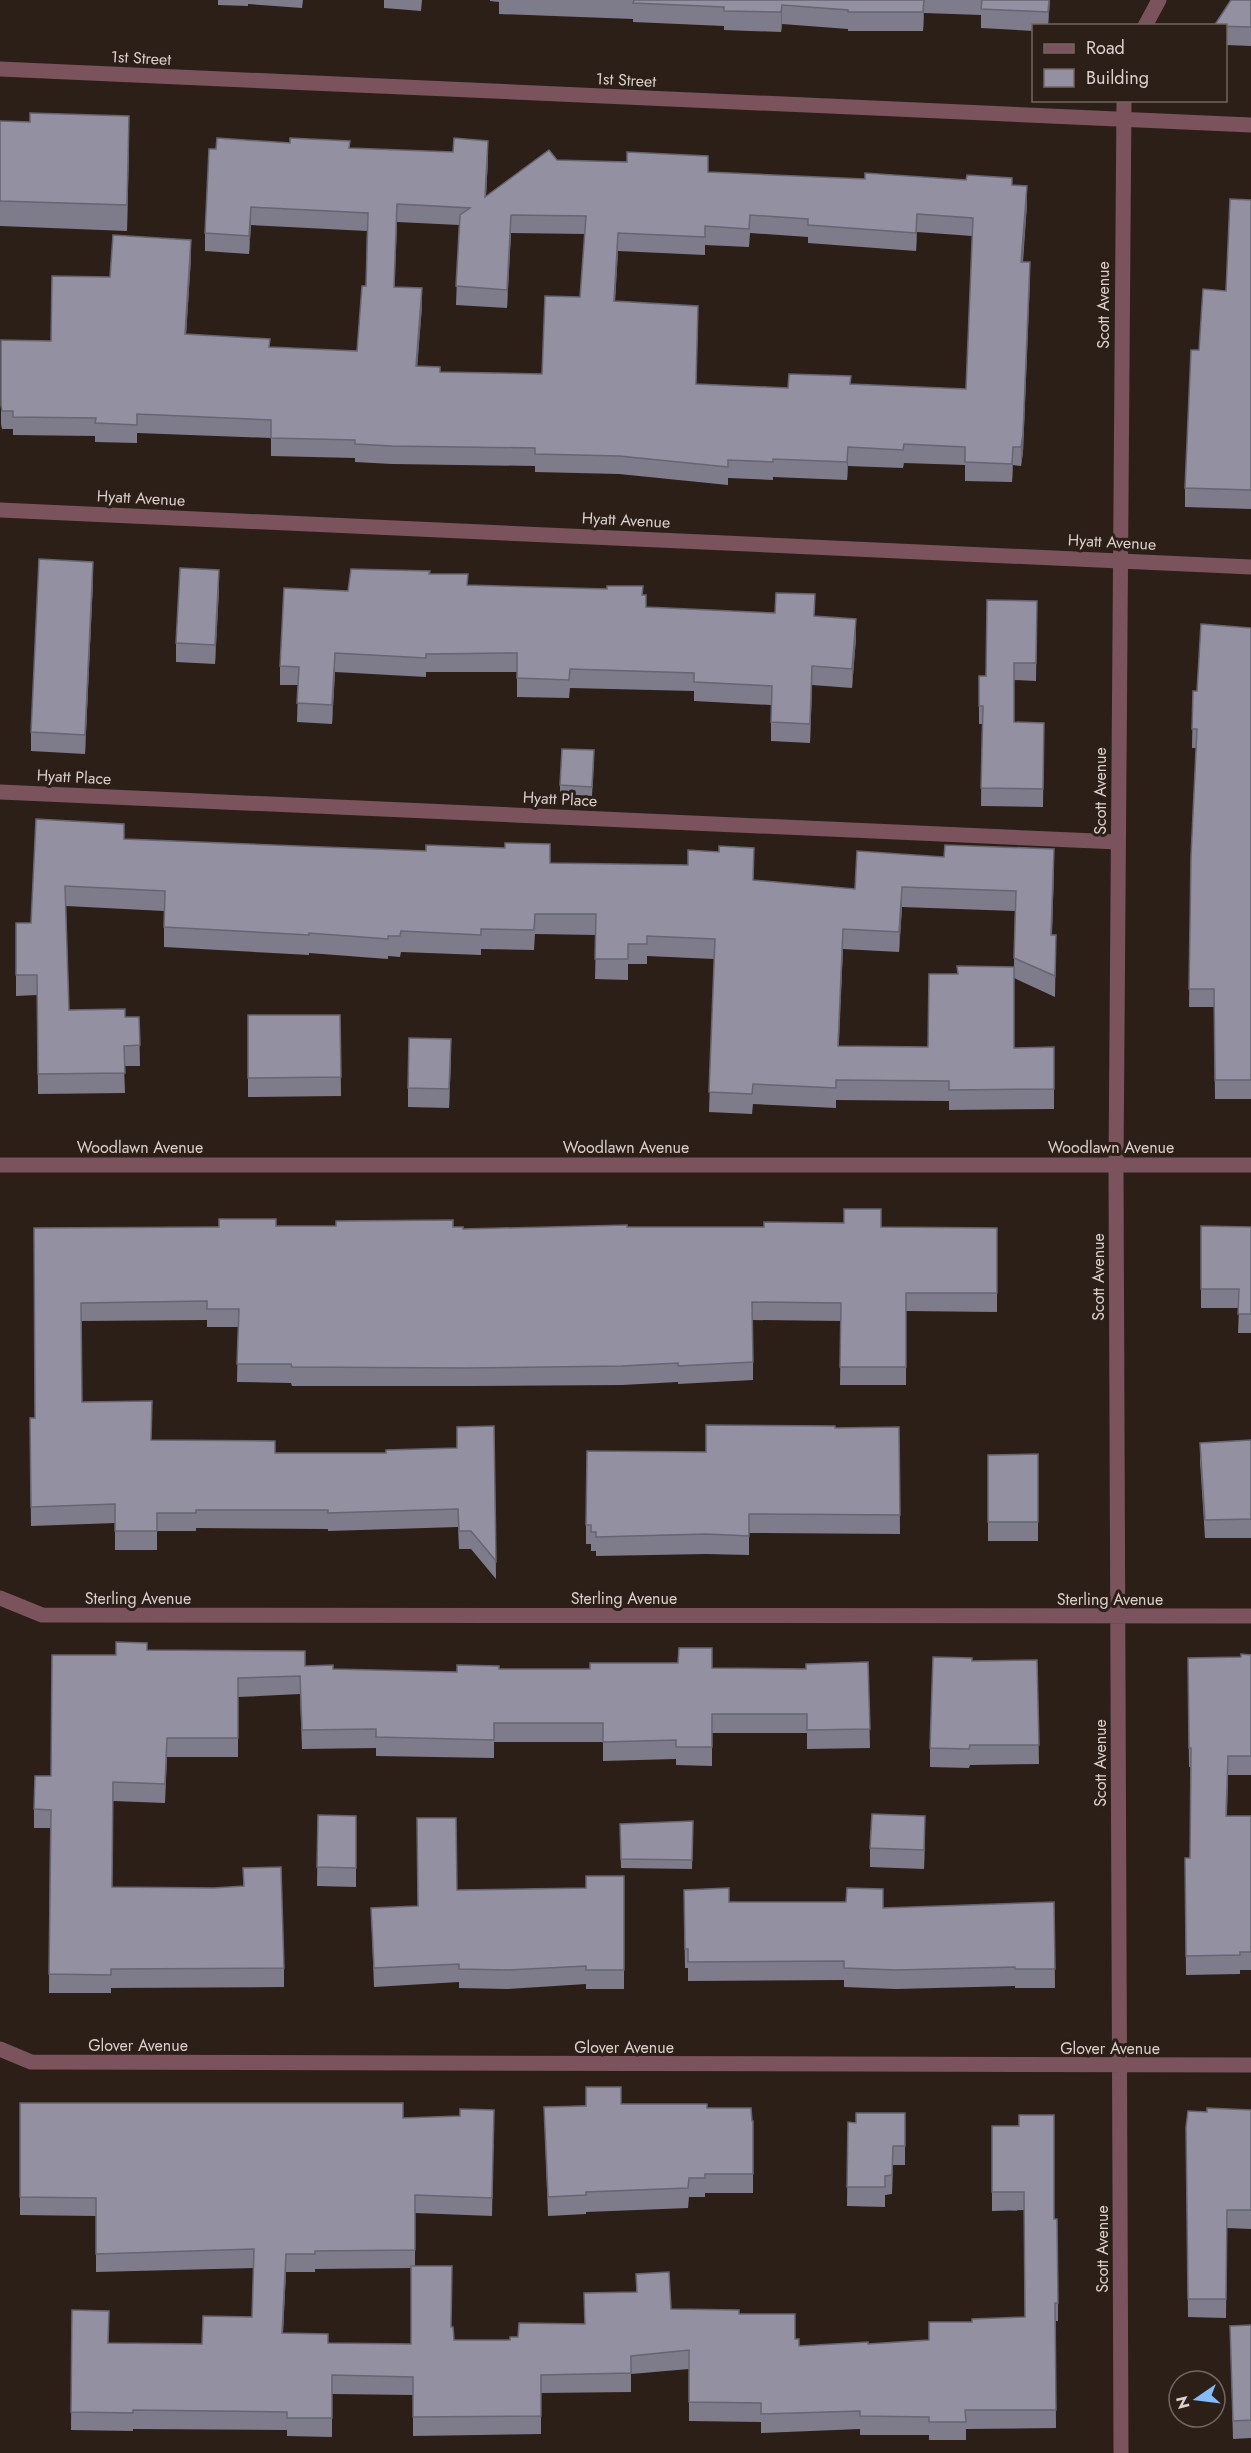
<svg xmlns="http://www.w3.org/2000/svg" width="1251" height="2453" font-family="Jost,sans-serif">
<rect width="100%" height="100%" fill="#2c1f17"/>
<g fill="none" stroke-linecap="round" stroke-linejoin="round">
<!-- minor -->
<path stroke="#7a535c" stroke-width="15" d="M1145,26l14,-26
M0,69l1251,56
M0,510l1251,57
M0,792l1118,50
M0,1165h1251
M0,1598l42,17 1209,1
M0,2049l31,13 1220,3
M1121,2453l-5,-1288 8,-1065"/>
</g>
<!-- wall -->
<path fill="#7e7c8a" fill-rule="evenodd" d="M218,0h85l-1,8 -54,-4v2l-30,-1z
M384,0h38l-1,11 -37,-3z
M490,0h560l-2,26h-14v5l-53,-3v-13l-57,-2 -1,18h-75v-2l-66,-5 -1,8 -57,-2v-4l-91,-4v-3l-134,-5v-12l-9,-1z
M1251,0v46l-25,-1v-19z
M0,121l129,20 -2,90 -127,-5z
M350,148l138,11 -2,37 71,-36 151,12 157,7 147,6 15,19 -4,58 7,19 -7,171 -2,14 -8,-1 -1,17 -47,-1v-16l-61,-2 -1,5 -55,-2 -1,14 -74,-3v3l-45,-2v7l-109,-11 -84,-2v-6l-143,-2 -37,-2v-4l-84,-2v-18l-134,-5v10l-42,-1v-6l-82,-1v-6h-11l-1,-5v-84l50,1 59,-64 81,-19 -5,76 84,13 87,4 9,-65 1,-55 -116,-6 -2,29 -44,-3v-18zM397,222l62,3 -3,80 51,3 4,-75 74,1 -5,63 -38,77 -102,-2 -23,-6 5,-60 -28,-19zM917,232l55,4 -6,153 -115,-5 -63,4 -92,-4 2,-60 -83,-23 3,-50 87,4v-10l44,2 1,-14 58,4v6l108,8z
M1251,200v309l-66,-2v-19l14,-138 27,-59z
M429,574l38,11 176,10 3,12 169,9 41,22 -4,50 -40,-3 -2,58 -39,-2v-36l-77,-4v-10l-124,-3 -1,10 -52,-1v-25h-91v5l-91,-5 -3,52 -35,-2 1,-37h-18v-19l68,-75z
M93,581l-8,173 -54,-3v-19z
M219,589l-4,75 -39,-2v-19z
M1037,601l-1,80 -22,-1v42l30,1 -1,84 -62,-1 1,-82h-3v-48h7z
M1251,628v471h-36l-1,-92h-25l2,-151 5,-108h-4l1,-57h4z
M594,760l-2,36 -32,-2v-9z
M36,819l88,20 426,24 204,5 -1,12 102,9 199,-20 -2,66h4l-1,62 -41,-19v70l40,-1v62l-105,1v-9l-113,-1v8l-83,-4 -1,10 -43,-2 5,-153 -67,-3v8h-19v16l-33,-1 1,-44 -61,-1 -1,16 -53,-1v6l-80,-3 -1,5 -12,-1v3l-79,-6v2l-145,-8v-36l-98,-5 3,104 56,7h14l1,49h-16l1,27 -87,1 -1,-99 -21,1v-73h15zM902,907l113,4 -1,56 -57,7 -29,73 -90,-1 5,-97 56,3z
M248,1015h92l1,81 -93,1z
M451,1058l-2,50 -41,-1v-19z
M276,1226l177,1 10,2 164,-2 370,1v84l-91,-1v74h-66l1,-64 -88,-1v60l-75,4v-2l-56,3 -156,1h-174l-1,-3 -54,-1 1,-55h-31v-7l-126,1 1,81 69,38 124,13h111l71,-5 37,-22 2,153 -25,-30h-12l-1,-22 -130,4v-2l-132,-1v3h-39v19h-42v-27l-84,3 -1,-108h5l-1,-190z
M1201,1226l50,1v106h-13l1,-25h-38z
M899,1427l1,107 -151,-1v22l-43,-1 -110,2v-5h-5v-7h-5v-19l120,-73 129,-24z
M1251,1440v98h-46l-5,-77v-18z
M1038,1454v87h-50v-86z
M147,1650l186,19 124,3 42,-3h307l62,-7 2,86 -63,1v-16h-95v33l-36,-1v-6l-73,2v-19h-109v16l-118,-2v-8l-74,1 -2,-55 -62,3v60h-71l-2,46 -52,-2 -1,86 102,1 29,-2v-18l41,100v19l-173,1v5h-62l1,-165h-16v-19l82,-154z
M1251,1655v120h-23l-1,41h24v154h-11v4l-54,1 -1,-117h5l1,-91h-2l-1,-109 53,-1z
M1037,1660l2,104 -69,1 -1,3 -39,-1v-19l42,-87z
M318,1815l38,1v71l-39,-1z
M693,1821l-1,48 -71,-1 -1,-44z
M925,1835l-1,34 -54,-2v-19z
M624,1876v113h-38v-5l-78,5 -49,-1v-6l-85,5 -3,-79 47,-2 39,-16 129,-2z
M729,1902l154,6 171,-6 1,86h-40v-2l-119,3 -52,-2v-7l-156,1v-13h-3l-1,-59z
M20,2103l383,15 57,-2 34,-6 -2,106 -77,-3v53l36,61 3,13h56l8,-3 66,-13 52,-32v-18l35,35 68,5 56,25 4,7 69,-2 61,-4 43,-18 53,-5 -1,-107 -32,1v-85l62,93 4,84v18h-3l1,107 -90,1v11h-37v-5h-69v-6l-99,4v-11l-72,-1v-52l-58,5v18l-90,1v41l-128,2v-41l-81,-1v43l-45,-1v-6l-154,-1v2l-62,-1 1,-120 37,33 93,1 50,-27 2,-49 -158,4v-56l-76,-1zM411,2268v76l-83,-1 -45,-10 3,-61h29v-3z
M621,2104l86,4 46,13v72h-48v4h-16l-1,11 -102,4v2l-38,2 -4,-109z
M1251,2110v119l-24,-1 -1,90 -38,-1 -2,-190 21,-15z
M856,2113h49v52h-12l-1,29 -7,1v12l-38,-1 1,-84 8,1z
M1251,2325v113l-18,1 -3,-113z"/>
<!-- shaded-wall -->
<path fill="#666571" d="M924,0v13l-1,18v-19z
M1049,0h1l-2,26v-14z
M782,5v19l-1,8v-20z
M129,116v25l-2,90v-26z
M488,141v18l-3,56v-18z
M1027,186v18l-6,76v-18z
M397,204v18l-3,83v-18z
M251,207v18l-2,29v-18z
M917,214v18l-1,19v-18z
M511,215v18l-4,75v-18z
M618,233v18l-4,68v-18z
M191,240v18l-6,94v-18z
M1030,262l-7,190 -2,14v-19z
M422,288v18l-6,78v-18z
M848,447v19l-1,14v-18z
M1013,447v18l-1,17v-18z
M93,562v19l-8,173v-19z
M219,570v19l-4,75v-19z
M856,619v19l-4,50v-19z
M335,653v19l-3,52v-19z
M812,666v19l-2,58v-19z
M1054,849v20l-3,86v-20z
M902,887v20l-3,45v-20z
M843,929v20l-5,118v-21z
M451,1039v19l-2,50v-19z
M925,1816v19l-1,34v-19z
M286,2254v18l-4,80v-19z"/>
<!-- building -->
<path fill="#9290a1" stroke="#666571" stroke-width="1.5" fill-rule="evenodd" d="M634,0h290l-1,12h-75v-2l-66,-5 -1,7 -57,-1v-4l-91,-4z
M982,0h67l-1,12 -67,-3z
M1231,0h20v27l-37,-1z
M30,113l99,3 -2,89 -127,-4v-80l30,1z
M217,138l73,5v-5l60,3 -1,7 104,4 1,-14 34,3 -3,56 64,-47 8,10 70,2v-10l81,4v16l157,7v-6l101,7 1,-5 45,3v7l15,1 -6,76h9l-7,172 -2,13h-8l-1,17 -47,-2v-15l-61,-3 -1,6 -55,-3 -1,15 -74,-3v3l-45,-2v7l-109,-11 -84,-2v-6l-143,-2 -37,-2v-4l-84,-2v-18l-134,-6v11l-42,-2 1,-5 -83,-1v-6h-11l-1,-6v-65l50,1 1,-65 58,1 3,-42 78,5 -6,94 85,5 -1,8 88,4 5,-65h4l2,-73 -117,-6 -2,29 -44,-3 4,-84h7zM397,204l73,4 -10,7 -4,71 51,4 4,-75 75,1 -6,81 -35,-1 -3,78 -102,-2v-5l-24,-1 6,-78 -28,-1zM917,214l56,4 -7,171 -116,-5 1,-8 -62,-2 -1,14 -92,-4 2,-78 -84,-5 4,-68 87,4v-11l44,3 1,-14 58,4v6l108,8z
M1230,199l21,1v290l-66,-2 6,-138h8l4,-61 23,2z
M39,559l54,3 -8,173 -54,-3z
M180,568l39,2 -4,75 -39,-2z
M351,569l79,2 -1,3h39l-1,11 140,4v-3h36l-1,9h4v12l129,6 1,-20 39,1 -1,22 42,3 -4,50 -40,-3 -2,58 -39,-2 1,-36 -78,-4v-9l-124,-4 -1,11 -52,-2v-25l-91,1v4l-91,-5 -3,52 -35,-2 2,-36 -19,-1 4,-78 64,3z
M987,600l50,1 -1,62h-22v59l30,1 -1,66 -62,-1 2,-82h-4v-30h7z
M1201,624l50,4v452h-36l-1,-91h-25l2,-133 6,-127h-5l1,-38h4z
M562,749l32,1 -2,37 -32,-2z
M36,819l88,5v15l302,12v-6l79,3v-5l45,1v19l138,2v-15l31,2v-6l35,2 -1,32 102,9 2,-38 87,6 1,-12 109,4 -3,86h5l-1,41 -41,-18 2,-67 -114,-4 -3,45 -56,-3 -5,117 90,1 1,-73h29l-1,-8 57,1v81l40,-1v42l-105,1v-9l-113,-1v8l-83,-4 -1,10 -43,-2 6,-153 -68,-3v8h-19v15h-33l1,-45h-61l-1,16 -53,-1v6l-80,-4 -1,5h-12v3l-79,-6v2l-145,-8 1,-36 -100,-5 4,124 56,-1v8h14l1,28 -16,1 1,27 -87,1 -1,-99h-21v-52h15z
M248,1015h92l1,62 -93,1z
M409,1038l42,1 -2,50 -41,-1z
M844,1209h37v18l116,1v65h-91v74h-66l1,-64 -89,-1 1,60 -75,4v-3l-56,3 -156,2 -174,-1 -1,-3h-54l2,-55h-32v-8l-126,2 1,99 70,-1 -1,39 124,1v12h111v-3l71,-2v-21l37,-1 2,135 -25,-30h-12l-1,-22 -130,4v-3h-132v3h-39v18h-42v-27l-84,3 -1,-89h5l-1,-190 185,-1v-8h57v7h60v-5l117,-1v7h10v2l164,-4v2h137v-5l80,1z
M1201,1226l50,1v87h-13l1,-25h-38z
M706,1425l129,1v2l64,-1 1,88 -151,-1v22l-43,-2 -110,3v-5h-5v-7h-5l1,-74 119,1z
M1251,1440v79l-46,1 -5,-77z
M1038,1454v68h-50v-67z
M116,1642l31,1v7l158,1v15l28,-1v4l124,3v-7l42,1v3h91v-6h88l1,-15h33v20l94,1v-5l62,-2 2,67 -63,1v-16h-95v33h-36v-7l-73,2v-19h-109v17l-118,-3v-8l-74,1 -2,-54 -62,2v60h-71l-2,46 -52,-2 -1,105 102,1 30,-2 -1,-18 38,-1 3,101 -173,1v6l-62,-1 2,-164 -17,-1 1,-33h16l1,-121h64z
M1241,1654l10,1v101h-23l-2,60h25v136h-11v3l-54,1 -1,-98h5l1,-110h-2l-1,-90 53,-1z
M933,1657l39,1v3l65,-1 2,85h-69l-1,4 -39,-1z
M872,1814l53,2 -1,34 -54,-2z
M318,1815l38,1v52l-39,-1z
M417,1818h39l1,72 129,-2v-12h38v94h-38v-4l-78,4 -49,-1v-5l-85,4 -3,-60 47,-2z
M693,1821l-1,39 -71,-1 -1,-35z
M729,1888v14h117l1,-14 36,1v19l171,-6 1,67h-40v-2l-119,3 -52,-2v-7l-156,1v-13h-3l-1,-59z
M586,2087h35v17h86v4h44l1,13h1v53h-48v4h-16l-1,10 -102,4v3l-38,2 -4,-90 42,-1z
M20,2103h383v15l57,-2v-7l34,1 -2,88 -77,-3v55l-100,1v3h-29l-4,79 46,1v9l83,1v-78h41l-1,61h2l1,13h56v-3h8l1,-14 66,1 -1,-31 53,-1 -1,-18 33,-2 2,37 68,1v4h56v25h4v7l69,-4v2l61,-4v-18h43v-3l53,-2 -1,-125h-32v-66h27v-11h35v104h3l1,84h-3l1,107h-91l1,12h-37v-5l-69,-1v-5l-99,3v-11l-72,-1v-52l-58,6v17l-90,2v41l-128,1v-40l-81,-2v43h-45v-6l-154,-2v3l-62,-1 1,-102 37,1 -1,32 94,1 1,-28 49,1 2,-68 -158,5v-56l-76,-1z
M1207,2108l44,2v100h-24l-1,89h-38l-2,-172 2,-16 19,1z
M856,2113h49v33h-12l-1,29 -7,1v11h-38l1,-65 8,1z
M1251,2325v95l-18,1 -3,-95z"/>
<g text-anchor="middle" dominant-baseline="central" stroke-width="6" stroke-linejoin="round" paint-order="stroke">
<!-- street labels -->
<g font-size="16" fill="#dad1cc" stroke="#2c1f17">
<text transform="translate(141 58) rotate(3)">1st Street</text>
<text transform="translate(626 80) rotate(3)">1st Street</text>
<text transform="translate(1103 305) rotate(-90)">Scott Avenue</text>
<text transform="translate(141 498) rotate(3)">Hyatt Avenue</text>
<text transform="translate(626 520) rotate(3)">Hyatt Avenue</text>
<text transform="translate(1112 542) rotate(3)">Hyatt Avenue</text>
<text transform="translate(74 777) rotate(3)">Hyatt Place</text>
<text transform="translate(1100 791) rotate(-90)">Scott Avenue</text>
<text transform="translate(560 799) rotate(3)">Hyatt Place</text>
<text x="140" y="1147">Woodlawn Avenue</text>
<text x="626" y="1147">Woodlawn Avenue</text>
<text x="1111" y="1147">Woodlawn Avenue</text>
<text transform="translate(1098 1277) rotate(-90)">Scott Avenue</text>
<text x="138" y="1598">Sterling Avenue</text>
<text x="624" y="1598">Sterling Avenue</text>
<text x="1110" y="1599">Sterling Avenue</text>
<text transform="translate(1100 1763) rotate(-90)">Scott Avenue</text>
<text x="138" y="2045">Glover Avenue</text>
<text x="624" y="2047">Glover Avenue</text>
<text x="1110" y="2048">Glover Avenue</text>
<text transform="translate(1102 2249) rotate(-90)">Scott Avenue</text>
</g>
</g>
<!-- legend -->
<rect x="1032" y="24" width="195" height="78" fill="#2c1f17" stroke="#72665f" stroke-width="1.5"/>
<rect x="1044" y="44" width="30" height="9" fill="#7a535c" stroke="#72665f" stroke-width="1.5"/>
<text x="1086" y="54" font-size="18" fill="#dad1cc">Road</text>
<rect x="1044" y="69" width="30" height="18" fill="#9290a1" stroke="#72665f" stroke-width="1.5"/>
<text x="1086" y="84" font-size="18" fill="#dad1cc">Building</text>
<!-- north arrow -->
<g transform="translate(1197 2399) rotate(256)"><circle r="28" fill="#2c1f17" stroke="#72665f" stroke-width="1.5"/>
<path d="M0-4.5L10 22L0 15L-10 22Z" fill="#84bcfb"/>
<text y="-9" font-size="16" font-weight="bold" text-anchor="middle" fill="#dad1cc">N</text>
</g>
</svg>
